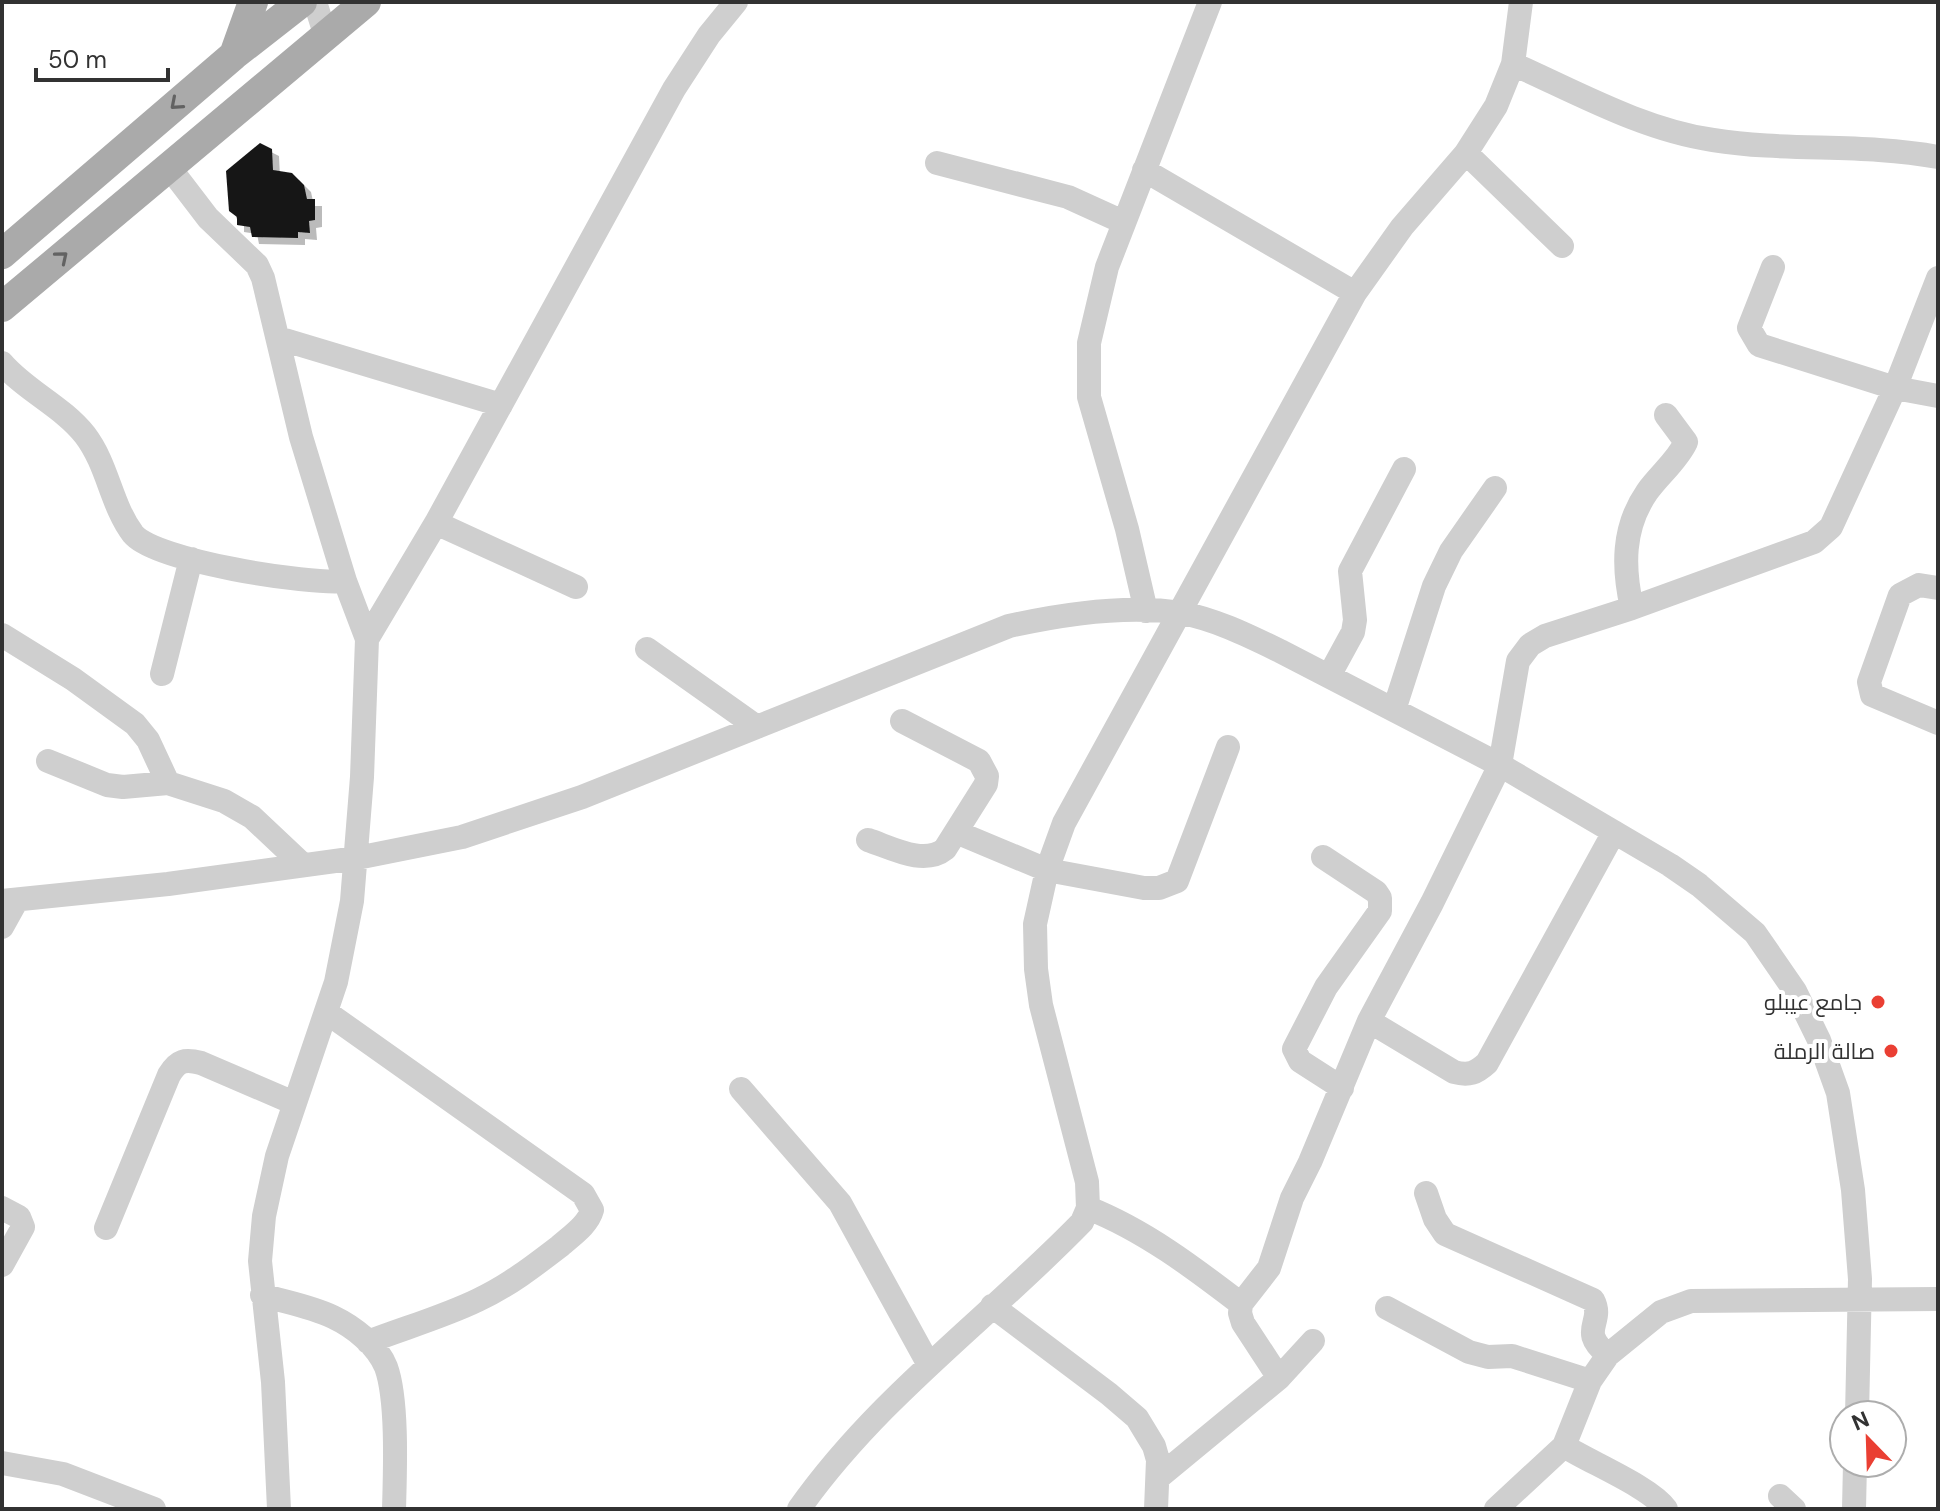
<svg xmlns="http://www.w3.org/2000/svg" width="1940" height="1511" font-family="'DM Sans',Cairo,sans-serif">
<defs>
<filter id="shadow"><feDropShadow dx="7" dy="7" stdDeviation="0" flood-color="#0004"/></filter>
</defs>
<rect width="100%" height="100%" fill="#fff"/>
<!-- building -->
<path fill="#191919" filter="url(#shadow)" d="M260,143l12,6 1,21 19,3 12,12 3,14h8v21l-6,1 1,12 -12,-1v6l-46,-1 -2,-10 -13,-2v-8l-8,-6 -3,-40z"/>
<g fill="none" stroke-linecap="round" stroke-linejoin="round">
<!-- minor -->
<path stroke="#cfcfcf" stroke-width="24" d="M315,2l11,35
M1513,64c63,28 130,66 200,76 74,12 150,3 225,17
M1466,153l96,93
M937,163l131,34 55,25
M169,167l39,51 49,47 6,13 38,159 44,144 22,58 -5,138 -10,124 -16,81 -59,174 -13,60 -4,45 13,121 6,127
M1144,170l211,123
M1773,267l-24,61 10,17 136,43 43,8
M278,338l223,67
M2,363c24,28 60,43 83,72 23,30 26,70 48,99 22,27 176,51 212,47
M436,523l140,64
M1938,588l-19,-3 -19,10 -31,87 3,13 66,28
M1632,608c-9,-40 -10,-80 15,-116 12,-17 30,-31 39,-50l-20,-27
M1146,611l-19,-82 -38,-132v-54l18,-76 103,-265
M2,635l71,44 62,45 13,16 20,43
M367,639l69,-116 238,-434 35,-54 27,-33
M647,649l110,78
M162,674l29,-115
M1329,676l24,-44 2,-12 -5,-49 54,-102
M1394,710l40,-124 17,-35 44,-63
M48,761l59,24 16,2 45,-4 56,18 28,16 51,48
M956,832l91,38 97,18h15l18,-7 51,-134
M868,840c24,8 56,26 77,9l41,-65 1,-8 -8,-15 -77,-40
M1323,857l53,35 4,6v13l-54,76 -32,62 6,12 42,27
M2,901l166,-17 189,-26 105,-21 120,-40 427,-171c54,-12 117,-22 172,-13 34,6 68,23 99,38l220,114 170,100 29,20 56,48 40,58 24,49 19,53 15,97 7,89 -3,136
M2,927l15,-27
M326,1012l257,182 9,16c-4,15 -21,26 -32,36 -26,20 -52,40 -82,54 -35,17 -74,28 -110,42
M1369,1021l85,51c15,4 22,1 33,-9l127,-231
M741,1089l99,114 89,162
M1426,1193l9,26 10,15 148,66c12,23 -16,30 15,55
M2,1208l17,9 4,10 -21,38
M1088,1208c56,22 106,60 153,96
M106,1228l63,-153c9,-15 16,-16 32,-12l93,40
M262,1295c23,7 48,11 71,22 21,10 44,28 53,50 12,33 9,106 8,142
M992,1306l117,88 28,24 17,28 4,14 -2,49
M1387,1308l82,44 19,5 24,-1 78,25
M1279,1378l-36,-55 -3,-10 1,-9 28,-36 23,-70 18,-36 59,-141 63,-118 68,-138 18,-104 12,-16 15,-9 87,-28 182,-66 17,-15 64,-139 43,-110
M1564,1446c27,17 86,41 102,63
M2,1463l61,11 91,35
M1159,1477l120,-99 34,-37
M1780,1496l14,13
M799,1509c78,-111 190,-191 283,-287l6,-14 -1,-26 -46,-177 -5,-36 -1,-45 12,-54 17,-47 291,-530 47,-66 64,-74 30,-47 17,-42 8,-62
M1496,1509l68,-63 26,-65 18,-26 53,-43 30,-11 247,-2
M1854,1509l1,-46"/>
<!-- major -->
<path stroke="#aaa" stroke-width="30" d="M234,55l19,-53
M2,254l232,-199 68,-53
M2,307l364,-305"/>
</g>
<!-- one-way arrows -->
<defs><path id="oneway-chevron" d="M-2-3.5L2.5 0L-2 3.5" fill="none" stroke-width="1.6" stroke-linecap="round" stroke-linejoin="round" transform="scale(2)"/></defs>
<g stroke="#626262">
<use href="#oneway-chevron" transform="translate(176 104) rotate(139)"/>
<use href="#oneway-chevron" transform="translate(62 257) rotate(-40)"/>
</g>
<!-- markers -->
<g fill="#ea3f33" stroke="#fff" stroke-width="3">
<circle cx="1878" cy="1002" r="8"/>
<circle cx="1891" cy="1051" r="8"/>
</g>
<g text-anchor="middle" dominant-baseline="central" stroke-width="8" stroke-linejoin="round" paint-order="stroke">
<!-- poi labels -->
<g font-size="22" fill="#323232" stroke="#fff" text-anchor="end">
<text x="1862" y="1002">جامع عيبلو</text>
<text x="1875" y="1051">صالة الرملة</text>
</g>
</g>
<!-- border -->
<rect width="1940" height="1511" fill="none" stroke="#323232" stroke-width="8"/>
<!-- north arrow -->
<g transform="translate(1868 1439) rotate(337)"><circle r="38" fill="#ffffff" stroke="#adadad" stroke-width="2"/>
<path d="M0-6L14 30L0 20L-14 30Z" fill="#ea3f33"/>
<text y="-12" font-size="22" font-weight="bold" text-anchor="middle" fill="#323232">N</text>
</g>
<!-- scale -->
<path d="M36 68v12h132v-12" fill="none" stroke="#323232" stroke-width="4"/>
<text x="48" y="68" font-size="24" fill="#323232" stroke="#ffffff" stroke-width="6" paint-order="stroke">50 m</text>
</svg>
